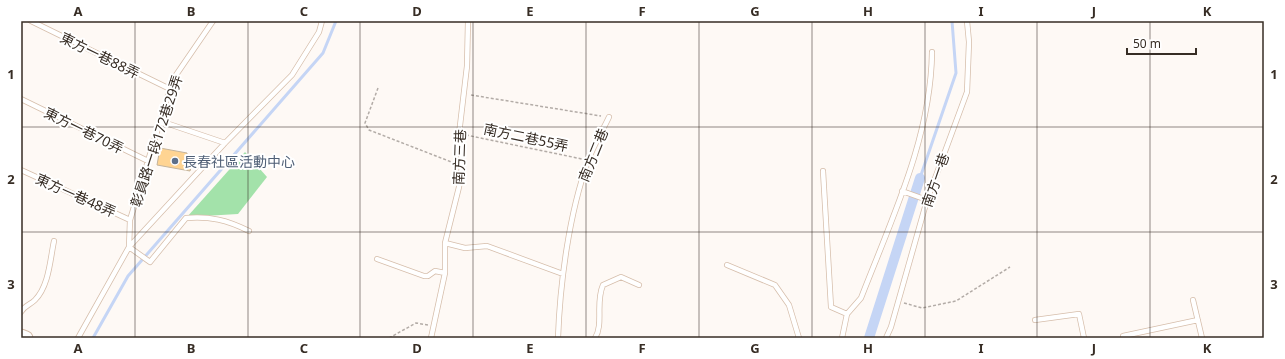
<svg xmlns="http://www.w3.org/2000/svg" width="1285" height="359" font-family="'Noto Sans','Noto Sans TC',sans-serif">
<rect width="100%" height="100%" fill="#fef9f5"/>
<!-- green -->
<path fill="#a3e2aa" d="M245,152l22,25 -29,37 -51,3z"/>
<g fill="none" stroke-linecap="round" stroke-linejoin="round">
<!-- stream -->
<path stroke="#c5d5f5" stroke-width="3" d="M920,178l36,-105 -4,-52
M93,338l35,-62 195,-223 13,-32"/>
<!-- canal -->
<path stroke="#c5d5f5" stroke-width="10" d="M869,338l51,-160"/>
</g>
<!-- building -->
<path fill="#ffd492" stroke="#c4b49c" d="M160,148l27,5v3l7,2 -4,13 -33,-6z"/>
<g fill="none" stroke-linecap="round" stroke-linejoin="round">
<!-- lane casing -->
<g stroke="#d6beab" stroke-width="6">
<path id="lane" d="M31,21l139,68
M213,21l-37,54 -6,14 -40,131 -1,27 21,15 36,-44c24,-2 41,2 63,13
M21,99l127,62
M160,121l65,22
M21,170l109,50
M823,171l8,136 16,7
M902,191l25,9
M445,243l20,5 22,-2 76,28
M377,259l47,17h4l7,-5 10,2
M727,265l48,20 14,20 10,33
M1193,300l9,38
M21,312c4,-7 9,-7 14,-12 14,-14 15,-40 19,-59
M1035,320l44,-6 5,24
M1123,336l75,-16
M78,338l51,-91 96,-104 67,-68 27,-43 3,-11
M431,338l14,-65v-30l14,-56 3,-21 -3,-32 8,-68 1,-45
M558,338c2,-55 11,-124 30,-177 5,-15 14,-29 21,-44
M595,338c9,-14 0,-35 8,-53l18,-8 18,8
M842,338l5,-24 14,-16c31,-80 70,-160 71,-246
M886,338l5,-11 36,-127 40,-108 2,-50 -2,-21"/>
</g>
<!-- secondary casing -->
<g stroke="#d6beab" stroke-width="15">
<path id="secondary" d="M21,336l5,2"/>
</g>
<!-- path -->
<path stroke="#b3aca7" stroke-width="1.5" stroke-dasharray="3 2" stroke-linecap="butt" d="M378,88l-13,35 4,7 85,33
M471,95l130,21
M466,135l116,24
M904,303l18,5 34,-7 54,-34
M389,338l27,-15 12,2"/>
<!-- lane -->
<use href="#lane" stroke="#fff" stroke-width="4.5"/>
<!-- secondary -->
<use href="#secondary" stroke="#fff" stroke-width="13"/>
</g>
<!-- grid -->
<path fill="none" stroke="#372d25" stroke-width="1" stroke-opacity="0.55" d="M135,21v317M248,21v317M360,21v317M473,21v317M586,21v317M699,21v317M812,21v317M925,21v317M1037,21v317M1150,21v317M21,127h1243M21,232h1243"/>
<!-- markers -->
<circle fill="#5c6f8a" stroke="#fff" stroke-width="1.5" cx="175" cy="161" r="4"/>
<g text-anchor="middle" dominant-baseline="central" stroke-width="4" stroke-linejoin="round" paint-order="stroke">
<!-- street labels -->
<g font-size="14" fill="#372d25" stroke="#fff">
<text transform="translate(100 55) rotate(26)">東方一巷88弄</text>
<text transform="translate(84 130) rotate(26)">東方一巷70弄</text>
<text transform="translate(526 137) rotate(12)">南方二巷55弄</text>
<text transform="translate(156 141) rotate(-72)">彰員路一段172巷29弄</text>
<text transform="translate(593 155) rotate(-68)">南方二巷</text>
<text transform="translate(459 157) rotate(-88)">南方三巷</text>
<text transform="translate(935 180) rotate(-71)">南方一巷</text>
<text transform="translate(76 195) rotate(24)">東方一巷48弄</text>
</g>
<!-- service labels -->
<g font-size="14" fill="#4e5e75" stroke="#fff" text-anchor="start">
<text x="183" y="161">長春社區活動中心</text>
</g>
</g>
<!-- border -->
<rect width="1285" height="359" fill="none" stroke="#ffffff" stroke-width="44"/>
<!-- scale -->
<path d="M1127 48v6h69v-6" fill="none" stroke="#372d25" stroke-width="2"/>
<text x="1133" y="48" font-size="12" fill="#372d25" stroke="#ffffff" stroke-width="3" paint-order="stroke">50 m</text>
<rect x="22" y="22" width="1241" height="315" fill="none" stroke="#372d25" stroke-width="1.5"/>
<g font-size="13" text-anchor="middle" font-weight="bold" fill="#372d25">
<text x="78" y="16">A</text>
<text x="191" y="16">B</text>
<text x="304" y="16">C</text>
<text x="417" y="16">D</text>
<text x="530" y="16">E</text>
<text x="642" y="16">F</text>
<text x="755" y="16">G</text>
<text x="868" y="16">H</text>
<text x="981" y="16">I</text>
<text x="1094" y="16">J</text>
<text x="1207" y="16">K</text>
<text x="11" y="79">1</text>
<text x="1274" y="79">1</text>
<text x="11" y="184">2</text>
<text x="1274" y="184">2</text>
<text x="11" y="289">3</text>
<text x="1274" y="289">3</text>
<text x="78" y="353">A</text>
<text x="191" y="353">B</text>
<text x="304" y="353">C</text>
<text x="417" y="353">D</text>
<text x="530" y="353">E</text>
<text x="642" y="353">F</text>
<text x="755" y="353">G</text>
<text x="868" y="353">H</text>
<text x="981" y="353">I</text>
<text x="1094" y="353">J</text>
<text x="1207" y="353">K</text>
</g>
</svg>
